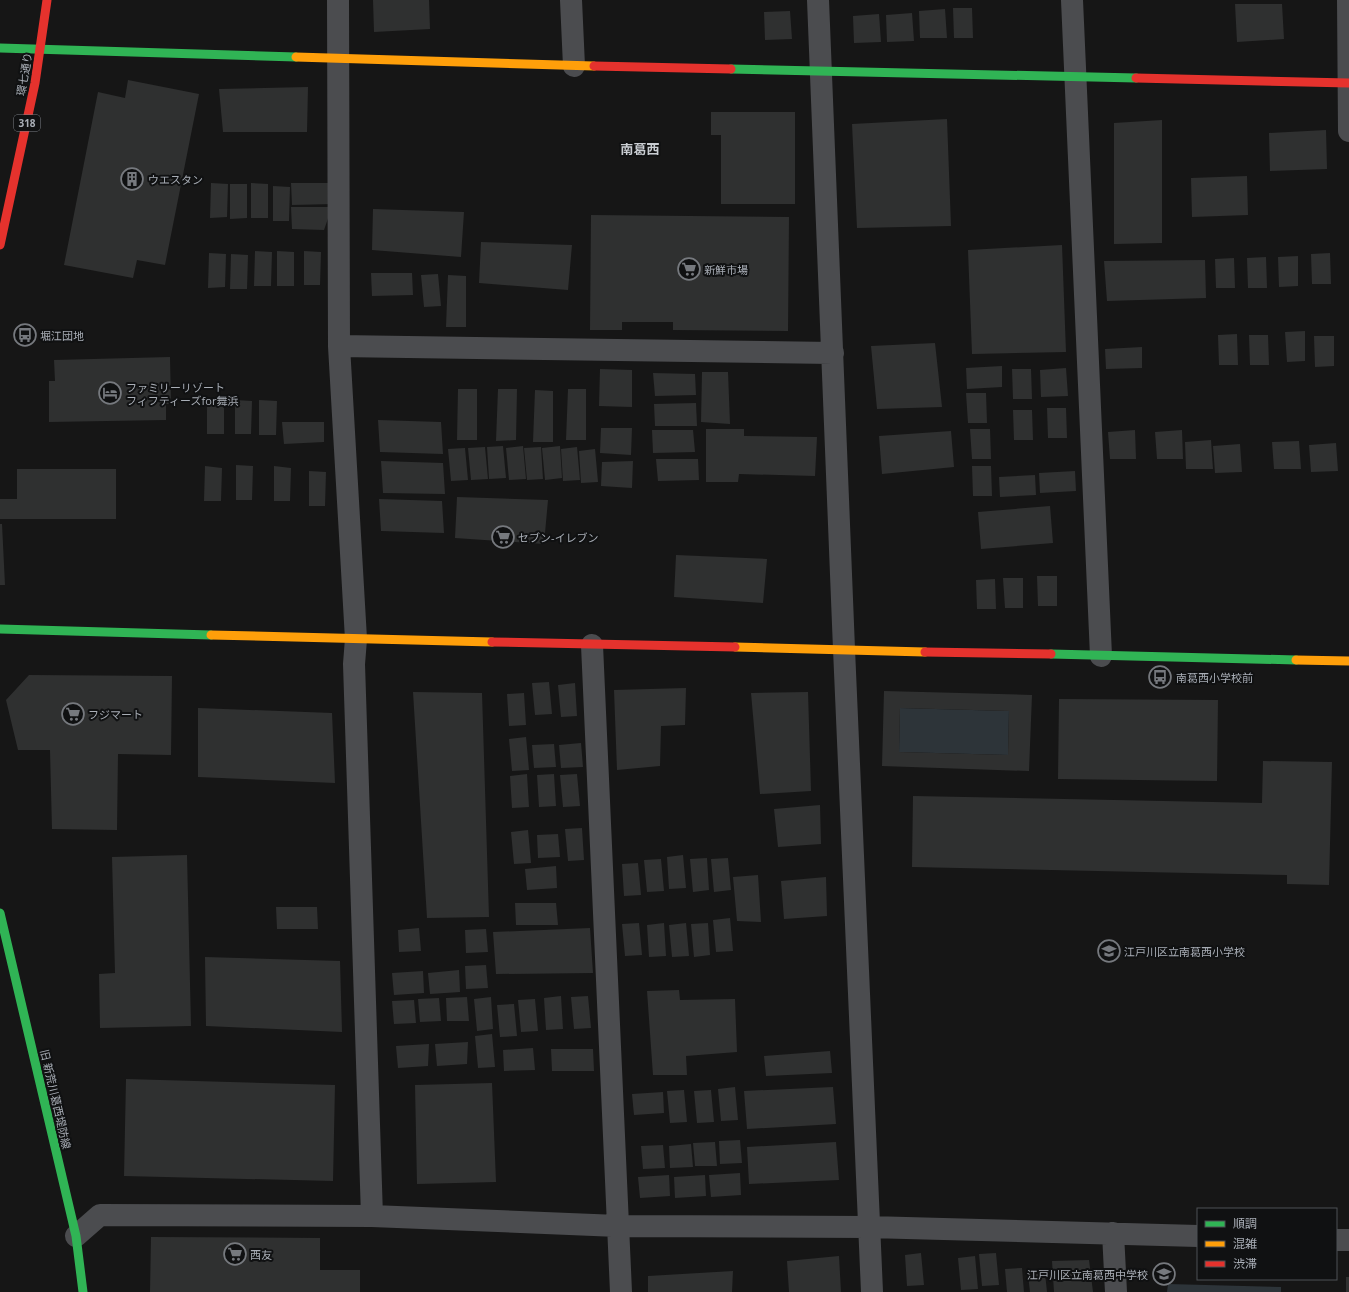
<svg xmlns="http://www.w3.org/2000/svg" width="1349" height="1292" font-family="'Open Sans','Noto Sans JP',sans-serif">
<rect width="100%" height="100%" fill="#161616"/>
<!-- water -->
<path fill="#2d3439" d="M900,708l109,3 -1,44 -109,-3z
M1168,1284l113,3v5h-114z"/>
<!-- building -->
<path fill="#2f3030" fill-rule="evenodd" d="M373,0h56l1,29 -56,3z
M1235,4h47l2,35 -47,3z
M953,8h19l1,30h-19z
M945,9l2,29h-27l-1,-27z
M790,11l2,28 -27,1 -1,-28z
M912,13l2,28 -27,1 -1,-27z
M879,14l2,28 -27,1 -1,-27z
M128,80l71,14 -34,171 -28,-5 -4,18 -69,-13 34,-173 27,6z
M308,87l-1,45h-84l-4,-43z
M711,112h84v92h-74v-69h-10z
M947,119l4,107 -94,2 -5,-104z
M1162,120v123l-48,1v-121z
M1326,130l1,39 -57,2 -1,-38z
M1247,176l1,39 -56,2 -1,-39z
M211,183l17,1 -1,33 -17,1z
M251,183l17,1v34h-17z
M291,183h42l1,21 -42,1z
M230,184h17v34l-17,1z
M273,186l17,1 -1,34h-16z
M291,207h41l-8,23 -32,-1z
M373,209l91,3 -3,45 -89,-7z
M591,215l198,2 -1,114 -115,-1v-8h-51v8h-32z
M481,242l91,3 -4,45 -89,-7z
M1062,245l4,107 -94,2 -4,-104z
M255,251l17,1 -1,34h-17z
M277,251l17,1v34h-17z
M304,251l17,1 -1,33h-16z
M209,253l17,1 -1,33 -17,1z
M1330,253l1,31h-19l-1,-30z
M231,254l17,1 -1,34h-17z
M1298,256v30l-19,1 -1,-30z
M1266,257l1,31h-19l-1,-30z
M1234,258l1,30h-19l-1,-29z
M1205,260l1,38 -99,3 -3,-40z
M371,273h41l1,22 -41,1z
M438,274l3,32 -17,1 -3,-32z
M448,275l18,1v51h-20z
M1305,331v30l-18,1 -2,-30z
M1237,334l1,31h-19l-1,-30z
M1249,335h19l1,30h-19z
M1314,336h20v30l-19,1z
M935,343l7,64 -65,2 -6,-63z
M1142,347v21l-36,1 -1,-20z
M170,357l1,47h-5v16l-117,2v-41h6l-1,-21z
M1002,366v21l-35,2 -1,-21z
M1066,368l2,28 -27,1 -1,-27z
M600,369l32,1v37l-33,-1z
M1012,369h19l1,30h-19z
M702,372h26l2,52 -29,-2z
M653,373l42,1 1,21 -41,1z
M458,389h19v51h-20z
M498,389h19l-1,51 -20,1z
M568,389h18v51h-20z
M535,390l18,1v51h-20z
M966,393h20l1,30h-19z
M207,399l17,1v34h-17z
M235,400l17,1 -1,33h-16z
M259,400l18,1 -1,34h-17z
M696,403l1,23h-42l-1,-22z
M1047,408h19l1,30h-19z
M1013,410h19l1,30h-19z
M378,420l63,2 2,32 -63,-2z
M282,422h42v20l-40,2z
M601,428h31l-1,27 -31,-2z
M706,429h38v7l73,1 -2,39 -76,-2 -1,8h-32z
M970,429h20l1,30h-19z
M652,430h41l2,22 -42,1z
M1135,430l1,29h-26l-2,-27z
M1182,430l1,29h-26l-2,-27z
M951,431l3,36 -72,7 -3,-38z
M1211,440l2,29h-27l-1,-27z
M1299,441l2,28h-27l-2,-27z
M1336,443l2,28 -27,1 -2,-27z
M1240,444l2,28 -27,1 -2,-27z
M503,446l3,32 -17,1 -2,-32z
M523,446l3,33 -17,1 -3,-32z
M560,446l2,32 -17,2 -3,-32z
M485,447l3,32 -17,1 -3,-32z
M541,447l2,32 -16,1 -3,-32z
M577,447l3,33 -17,1 -2,-32z
M465,448l3,32 -17,1 -3,-32z
M595,449l3,33 -17,1 -2,-32z
M656,459h42l1,21 -41,1z
M381,461l62,2 2,31 -62,-1z
M633,461l-1,27 -31,-2 1,-24z
M236,465l17,1 -1,34h-16z
M205,466l17,2 -1,33h-17z
M274,466l17,2 -1,33h-16z
M972,466h19l1,30h-19z
M17,469h99v50h-116v-20h17z
M309,471l17,1 -1,34h-16z
M1075,471l1,20 -36,2 -1,-20z
M1035,475l1,20 -36,2 -1,-20z
M457,497l91,3 -4,44 -89,-6z
M379,499l63,2 2,32 -63,-2z
M1050,506l3,37 -72,6 -3,-37z
M0,524h2l3,61h-5z
M676,555l91,4 -4,44 -89,-6z
M1037,576h20v30h-19z
M1003,578h20v30h-18z
M995,579l1,30h-19l-1,-29z
M29,675l143,1 -1,79 -53,-1 -1,76 -65,-1 -2,-79h-32l-12,-50z
M549,682l3,32 -17,1 -3,-32z
M575,683l2,33 -16,1 -3,-32z
M686,688l-1,37 -24,1 -1,40 -43,4 -3,-80z
M884,691l148,4 -3,76 -147,-5zM900,708l109,3 -1,44 -109,-3z
M413,692l69,1 7,224 -62,1z
M808,692l3,99 -51,3 -9,-101z
M524,693l2,32 -17,1 -2,-32z
M1059,699l159,1 -1,81 -159,-2z
M198,708l134,5 3,70 -137,-6z
M526,737l3,33 -17,1 -3,-32z
M581,743l2,24 -22,1 -2,-23z
M554,744l2,23 -22,1 -2,-23z
M1263,761l69,1 -3,123 -42,-1v-9l-375,-8 1,-71 349,7z
M527,774l2,33 -17,1 -2,-32z
M554,774l2,32 -17,1 -2,-32z
M577,774l3,32 -17,1 -3,-32z
M820,805l1,39 -43,3 -4,-38z
M582,828l2,32 -16,1 -3,-32z
M528,830l3,33 -17,1 -3,-32z
M558,834l2,23 -22,1 -1,-23z
M187,855l4,171 -91,2 -1,-54 16,-1 -3,-116z
M683,855l3,33 -17,1 -2,-32z
M707,858l2,32 -16,2 -3,-33z
M728,858l3,32 -17,2 -3,-33z
M661,859l3,32 -17,1 -3,-32z
M638,863l3,32 -17,1 -2,-32z
M556,866l1,22 -30,2 -2,-21z
M758,875l3,47 -24,-1 -4,-44z
M826,877l1,39 -43,3 -3,-38z
M515,903h41l2,22h-42z
M276,907h41l1,22h-41z
M730,918l3,33 -17,1 -3,-32z
M639,923l3,32 -17,1 -3,-32z
M664,923l2,33 -17,1 -2,-32z
M686,923l3,33 -17,1 -3,-32z
M708,923l2,32 -16,2 -3,-33z
M419,928l2,23 -22,1 -1,-22z
M590,928l3,45 -97,1 -3,-42z
M486,929l2,23 -22,1 -1,-23z
M205,957l135,4 2,71 -136,-6z
M486,965l2,23 -22,1 -1,-23z
M459,970l1,22 -30,2 -2,-21z
M423,971l1,22 -30,2 -2,-22z
M679,990l1,10 55,-1 2,53 -51,4 1,19h-34l-6,-84z
M561,996l2,33 -17,1 -2,-32z
M588,996l3,32 -17,1 -3,-32z
M467,997l2,24h-22l-1,-23z
M491,997l2,32 -16,2 -3,-32z
M439,998l2,23 -21,1 -2,-23z
M535,999l3,32 -17,1 -3,-32z
M414,1000l2,23 -22,1 -2,-23z
M514,1004l3,32 -17,1 -3,-32z
M492,1034l3,33 -17,1 -3,-32z
M468,1042l-1,22 -30,2 -2,-22z
M429,1044l-1,22 -30,2 -2,-22z
M533,1048l2,22 -31,1 -1,-21z
M551,1049h42l1,22h-42z
M830,1051l2,22 -66,3 -2,-20z
M126,1079l209,6 -2,96 -209,-5z
M492,1083l4,99 -79,2 -2,-99z
M735,1087l3,33 -17,1 -3,-32z
M833,1087l3,37 -89,5 -3,-38z
M684,1090l3,32 -17,1 -3,-32z
M711,1090l3,32 -17,1 -3,-32z
M663,1092l1,21 -30,2 -2,-21z
M740,1140l2,23 -22,1 -1,-23z
M715,1142l2,24h-22l-2,-23z
M836,1142l3,38 -90,4 -2,-37z
M691,1144l2,23 -23,1 -1,-22z
M663,1145l2,23 -22,1 -2,-23z
M740,1173l1,22 -30,2 -2,-22z
M669,1175l1,21 -30,2 -2,-21z
M705,1175l1,21 -31,2 -1,-21z
M151,1237l169,1v32h40v22h-210z
M921,1253l3,32 -17,1 -2,-31z
M996,1253l3,32 -17,1 -3,-32z
M839,1256l2,36h-52l-2,-31z
M975,1256l3,33 -17,1 -3,-32z
M1089,1260l4,32h-39l-2,-31z
M1022,1268l2,24h-17l-2,-23z
M733,1271l-1,21h-84v-16z
M1045,1273l2,19h-17l-2,-17z
M1346,1277h3v15h-3z"/>
<g fill="none" stroke-linecap="round" stroke-linejoin="round">
<!-- street -->
<path stroke="#4b4c4f" stroke-width="22" d="M338,0l1,346 17,293 -2,25 18,552
M571,0l3,66
M818,0l26,649 28,643
M1072,0l29,656
M1348,0l1,131
M339,346l494,7
M592,645l29,647
M1113,1233l3,59
M76,1236l24,-21 272,1 246,10 251,1 329,9
M1336,1240h13"/>
<!-- fast -->
<path stroke="#30b455" stroke-width="9" d="M0,48l296,9
M731,69l405,9
M0,629l211,6
M1051,654l245,6
M0,913l76,323 7,56"/>
<!-- slow -->
<path stroke="#ff9f0a" stroke-width="9" d="M296,57l298,9
M211,635l281,7
M735,647l190,5
M1296,660l53,1"/>
<!-- jam -->
<path stroke="#e5322d" stroke-width="9" d="M594,66l137,3
M1136,78l213,5
M0,245l35,-162 12,-83
M492,642l243,5
M925,652l126,2"/>
</g>
<!-- icons -->
<defs>
<g id="building-ring" transform="scale(1.15)"><circle r="9.5" fill="#101112" stroke="#76797e" stroke-width="1.5"/><path d="M-4-6H4V6H1V3H-1V6H-4ZM-2.5-4.3h1.7v1.8h-1.7ZM.8-4.3h1.7v1.8H.8ZM-2.5-1h1.7V.8h-1.7ZM.8-1h1.7V.8H.8Z" fill="#76797e"/></g>
<g id="supermarket-ring" transform="scale(1.15)"><circle r="9.5" fill="#101112" stroke="#76797e" stroke-width="1.5"/><path d="M-6-5.5h2.5l.6 2H6L4.5 2H-2.5L-4.4-4H-6ZM-1.5 3.2a1.3 1.3 0 1 0 .1 0ZM3 3.2a1.3 1.3 0 1 0 .1 0Z" fill="#76797e"/></g>
<g id="bus-ring" transform="scale(1.15)"><circle r="9.5" fill="#101112" stroke="#76797e" stroke-width="1.5"/><path d="M-5-6H5V4H4V6H2V4H-2V6H-4V4H-5ZM-3.5-4V0h7V-4ZM-3.5 1.2v1.5H-2V1.2ZM2 1.2v1.5H3.5V1.2Z" fill="#76797e"/></g>
<g id="hotel-ring" transform="scale(1.15)"><circle r="9.5" fill="#101112" stroke="#76797e" stroke-width="1.5"/><path d="M-6-4.5h1.5V1H6V5H4.5V3h-9V5H-6ZM-4 0a1.8 1.8 0 1 1 3.6 0ZM.5 0V-2.5h3Q6-2.5 6 0Z" fill="#76797e"/></g>
<g id="school-ring" transform="scale(1.15)"><circle r="9.5" fill="#101112" stroke="#76797e" stroke-width="1.5"/><path d="M0-5L7-2L0 1L-7-2ZM-4 1L0 2.5L4 1V4Q0 6-4 4Z" fill="#76797e"/></g>
</defs>
<g fill-rule="evenodd">
<use href="#building-ring" x="132" y="179"/>
<use href="#supermarket-ring" x="689" y="269"/>
<use href="#bus-ring" x="25" y="335"/>
<use href="#hotel-ring" x="110" y="393"/>
<use href="#supermarket-ring" x="503" y="537"/>
<use href="#bus-ring" x="1160" y="677"/>
<use href="#supermarket-ring" x="73" y="714"/>
<use href="#school-ring" x="1109" y="951"/>
<use href="#supermarket-ring" x="235" y="1254"/>
<use href="#school-ring" x="1164" y="1274"/>
</g>
<g text-anchor="middle" dominant-baseline="central" stroke-width="4" stroke-linejoin="round" paint-order="stroke">
<!-- shield labels -->
<rect fill="#101112" stroke="#7b7f85" stroke-width="1" x="14" y="115" width="26" height="16" rx="3"/>
<g font-size="10" font-weight="bold" fill="#a9aeb6">
<text x="27" y="123">318</text>
</g>
<!-- street labels -->
<g font-size="11" fill="#a9aeb6" stroke="#101112">
<text transform="translate(24 74) rotate(-80)">環七通り</text>
<text transform="translate(56 1099) rotate(77)">旧 新荒川葛西堤防線</text>
</g>
<!-- poi labels -->
<g font-size="11" fill="#a9aeb6" stroke="#101112" text-anchor="start">
<text x="148" y="179">ウエスタン</text>
<text x="704" y="269">新鮮市場</text>
<text x="40" y="335">堀江団地</text>
<text x="126" y="387">ファミリーリゾート<tspan x="126" dy="13">フィフティーズfor舞浜</tspan></text>
<text x="518" y="537">セブン-イレブン</text>
<text x="1176" y="677">南葛西小学校前</text>
<text x="88" y="714">フジマート</text>
<text x="1124" y="951">江戸川区立南葛西小学校</text>
<text x="250" y="1254">西友</text>
<text x="1148" y="1274" text-anchor="end">江戸川区立南葛西中学校</text>
</g>
<!-- quarter labels -->
<g font-size="13" font-weight="bold" fill="#c9cdd2" stroke="#101112">
<text x="640" y="149">南葛西</text>
</g>
</g>
<!-- legend -->
<rect x="1197" y="1208" width="140" height="72" fill="#101112" stroke="#4d5054"/>
<rect x="1205" y="1221" width="20" height="6" fill="#30b455" stroke="#4d5054"/>
<text x="1233" y="1228" font-size="12" fill="#a9aeb6">順調</text>
<rect x="1205" y="1241" width="20" height="6" fill="#ff9f0a" stroke="#4d5054"/>
<text x="1233" y="1248" font-size="12" fill="#a9aeb6">混雑</text>
<rect x="1205" y="1261" width="20" height="6" fill="#e5322d" stroke="#4d5054"/>
<text x="1233" y="1268" font-size="12" fill="#a9aeb6">渋滞</text>
</svg>
